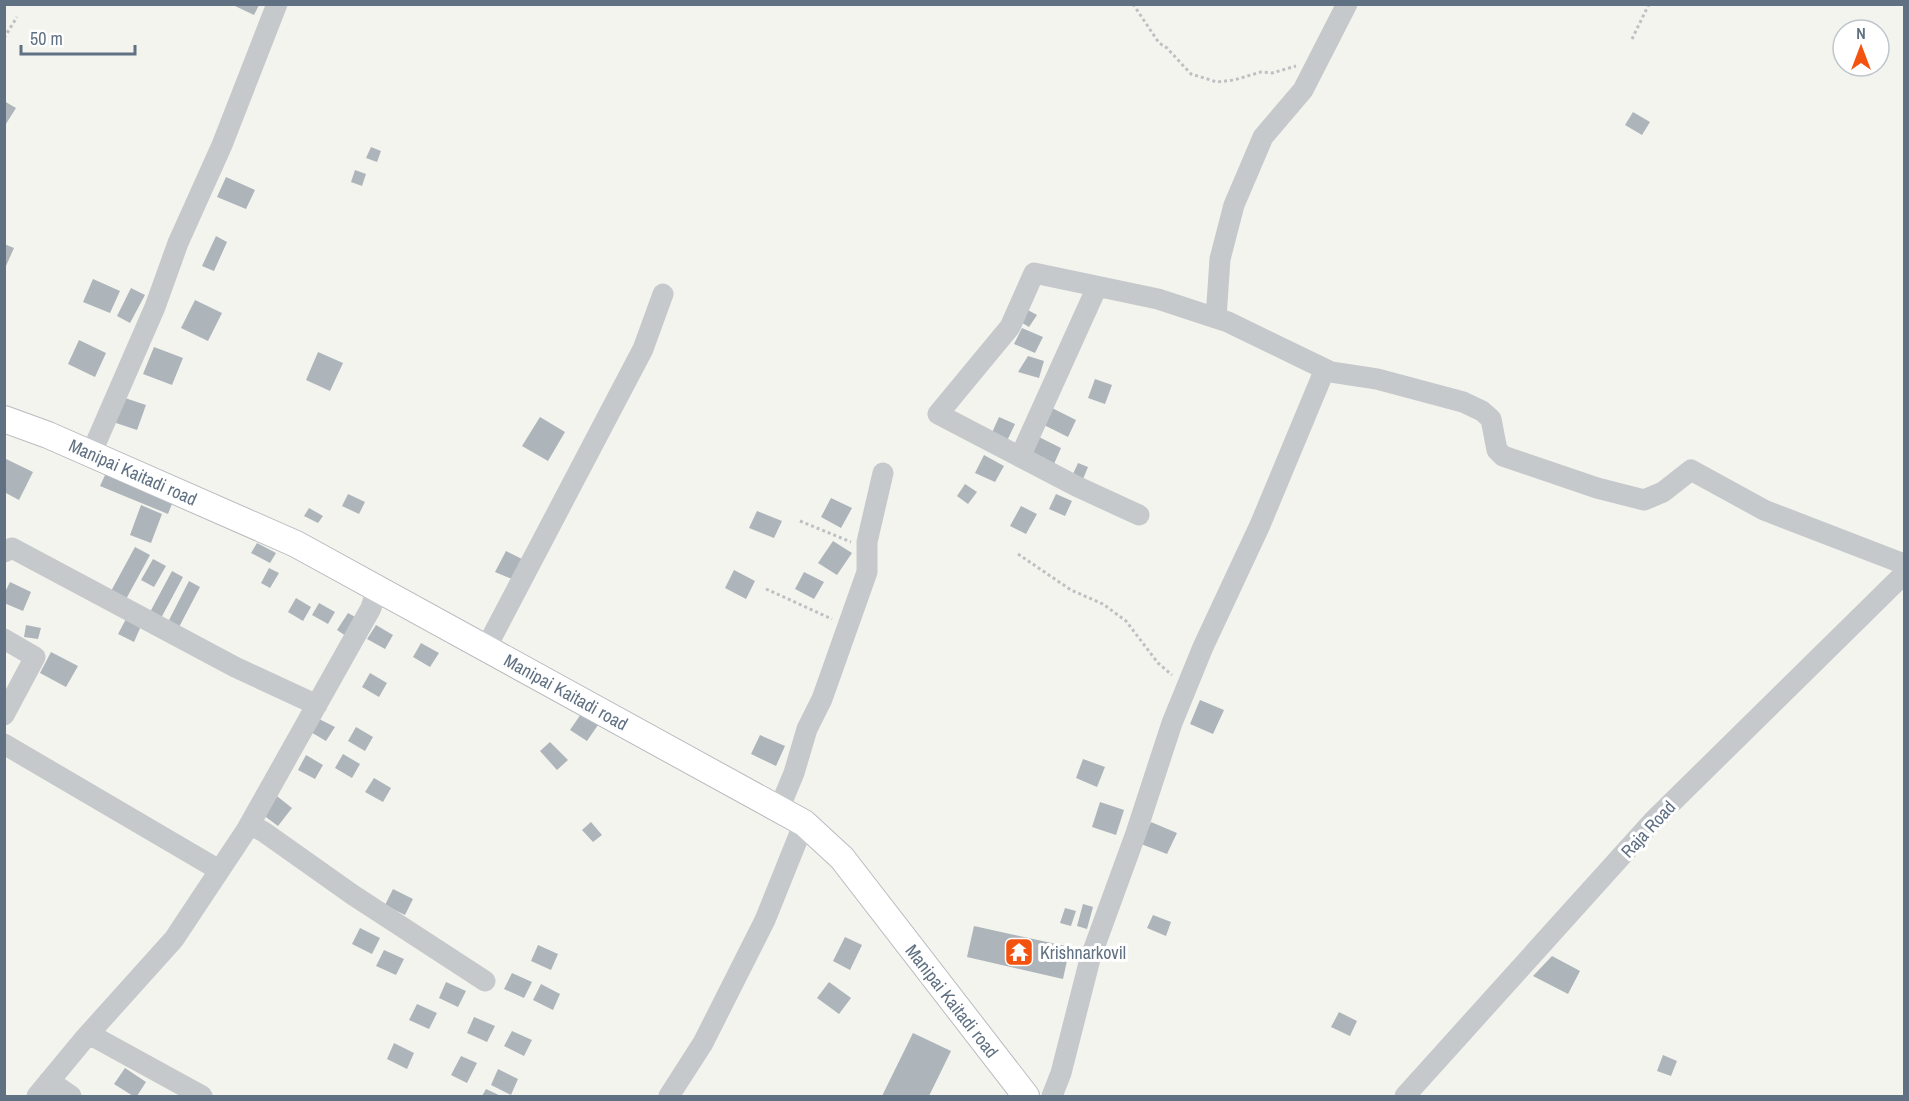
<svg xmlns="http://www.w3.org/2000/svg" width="1909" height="1101" font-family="'Archivo Narrow',sans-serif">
<rect width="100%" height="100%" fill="#f4f4ef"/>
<!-- building -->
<path fill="#adb4ba" d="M236,5h23l-5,10 -19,-9z
M4,101l12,7 -12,19z
M1633,112l17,10 -8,13 -17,-10z
M371,147l10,4 -4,11 -11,-4z
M355,170l11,4 -4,12 -11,-4z
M226,177l29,13 -9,19 -29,-12z
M216,236l11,6 -13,29 -12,-5z
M4,244l10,4 -8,18 -2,-1z
M93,279l27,12 -10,22 -27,-11z
M131,288l14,7 -15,28 -13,-7z
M195,300l27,13 -14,28 -27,-13z
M1026,309l11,6 -8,12 -10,-6z
M1022,328l21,9 -8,16 -21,-9z
M79,340l27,13 -11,24 -27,-13z
M154,347l29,11 -11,27 -29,-11z
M318,352l25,11 -13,28 -24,-11z
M1028,356l16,5 -5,17 -21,-6z
M1095,379l17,6 -7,19 -17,-6z
M119,396l27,9 -9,25 -27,-9z
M1052,408l24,12 -8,17 -24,-12z
M540,417l25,15 -17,29 -26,-15z
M999,417l16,7 -9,19 -15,-8z
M1037,436l24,12 -7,16 -25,-12z
M984,455l20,11 -9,16 -20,-9z
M4,458l29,14 -14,28 -15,-8z
M1078,463l10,4 -5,12 -10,-5z
M106,473l67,28 -5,13 -68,-28z
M965,484l12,8 -9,12 -11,-8z
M348,494l17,8 -6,12 -17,-8z
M1056,494l16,7 -7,15 -16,-7z
M831,498l21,10 -11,20 -20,-11z
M141,505l21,9 -11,29 -21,-8z
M1021,506l16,8 -11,20 -16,-8z
M309,508l14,8 -5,7 -14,-7z
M757,511l25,10 -8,17 -25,-10z
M833,541l19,12 -15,22 -19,-12z
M257,543l19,10 -6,10 -19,-10z
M135,547l15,8 -25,46 -15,-8z
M506,551l16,8 -10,20 -17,-7z
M153,559l13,7 -12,21 -13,-7z
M269,568l10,5 -9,15 -9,-5z
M734,570l21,11 -9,18 -21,-11z
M172,571l11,6 -23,43 -11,-6z
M804,572l20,10 -10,17 -19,-10z
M189,581l11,6 -22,42 -11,-5z
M10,582l21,10 -8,19 -19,-8v-9z
M296,598l15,9 -8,14 -15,-9z
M319,603l16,9 -7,12 -16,-9z
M348,613l9,5 -11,18 -9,-6z
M126,619l15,7 -7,16 -16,-8z
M26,625l15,3 -3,11 -14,-2z
M376,625l17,10 -8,14 -18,-10z
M421,643l18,10 -9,14 -17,-10z
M51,652l27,14 -12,21 -26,-14z
M370,673l17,10 -8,14 -17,-10z
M1200,700l24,10 -11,24 -23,-10z
M581,714l17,11 -11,16 -17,-11z
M317,718l18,9 -9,14 -17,-10z
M356,727l17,10 -8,14 -17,-10z
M760,735l25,11 -9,20 -25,-12z
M550,742l18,18 -11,10 -17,-19z
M343,754l17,10 -8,14 -17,-10z
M306,755l17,10 -8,14 -17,-9z
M1083,759l22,8 -8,20 -21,-9z
M374,778l17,10 -8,14 -18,-10z
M273,793l19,15 -14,18 -19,-14z
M1100,802l24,8 -8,25 -24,-8z
M591,822l11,13 -9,7 -11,-12z
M1151,822l26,11 -10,21 -26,-10z
M393,889l20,10 -8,16 -20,-10z
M1083,904l10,3 -6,22 -10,-3z
M1065,908l11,3 -5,15 -11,-3z
M1153,915l18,7 -5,14 -19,-8z
M974,926l96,21 -7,32 -96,-22z
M360,928l20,10 -8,16 -20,-10z
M845,937l17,8 -12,25 -17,-9z
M538,945l20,9 -7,16 -20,-9z
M384,950l20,9 -8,16 -20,-9z
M1552,956l28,15 -12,23 -35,-18z
M512,973l20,9 -8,16 -20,-9z
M446,982l20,9 -8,16 -19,-9z
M829,982l22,16 -12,16 -22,-16z
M541,984l19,10 -7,16 -20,-10z
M417,1004l20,9 -8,16 -20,-9z
M1339,1012l18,9 -7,15 -19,-9z
M474,1017l21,9 -8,16 -20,-9z
M512,1031l20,9 -8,16 -20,-10z
M913,1033l38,18 -22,45h-47z
M394,1043l20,10 -7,16 -20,-10z
M1663,1055l14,6 -6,15 -14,-5z
M461,1056l16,7 -10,20 -16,-8z
M125,1068l21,14 -9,14h-4l-19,-12z
M498,1069l20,10 -7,16 -20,-10z
M486,1089l15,7h-19z"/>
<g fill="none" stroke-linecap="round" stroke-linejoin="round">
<!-- major casing -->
<g stroke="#b8bbbf" stroke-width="28">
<path id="major" d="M4,419l44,16 248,109 508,279 38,35 184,238"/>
</g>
<!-- path -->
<path stroke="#bec0c2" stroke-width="3" stroke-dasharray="3 3" stroke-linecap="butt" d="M1133,4l26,39 8,5 24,26 26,8 17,-2 27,-8 11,1 24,-7
M4,38l13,-21
M1632,39l17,-35
M800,521l51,21
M1018,554l53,36 32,14 23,17 32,42 14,12
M766,589l66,30"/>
<!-- minor -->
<path stroke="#c6c9cc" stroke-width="21" d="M1216,318l4,-59 14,-54 29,-68 40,-47 44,-86
M91,454l64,-147 23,-64 44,-98 55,-141
M1020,457l77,-170
M1139,515l-63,-29 -138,-72 72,-87 24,-54 124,26 70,23 103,50 46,7 86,23 19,9 9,8 6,31 6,6 94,32 47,12 19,-8 28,-22 73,40 140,54
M4,552l8,-4 223,119 82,38
M4,639l31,18 -31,58
M486,648l157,-299 20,-55
M4,744l215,126
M779,809l15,-36 13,-44 15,-30 45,-127v-30l16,-69
M250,824l14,8 89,63 132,86
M89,1034l113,62
M49,1081l22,15
M37,1096l48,-58 89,-99 73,-110 124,-221 6,-20
M669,1096l34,-53 62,-123 39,-97
M1052,1096l9,-23 29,-114 46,-126 36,-110 31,-76 57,-122 65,-156
M1405,1096l248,-275 251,-247"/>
<!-- major -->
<use href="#major" stroke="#fff" stroke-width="26"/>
</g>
<!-- icons -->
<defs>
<g id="temple-square" transform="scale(1.5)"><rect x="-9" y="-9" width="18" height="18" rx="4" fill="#f4520f" stroke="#fff"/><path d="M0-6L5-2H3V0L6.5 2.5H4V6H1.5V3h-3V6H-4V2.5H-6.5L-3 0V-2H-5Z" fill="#fff"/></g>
</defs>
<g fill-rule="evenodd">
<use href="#temple-square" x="1019" y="952"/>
</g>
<g text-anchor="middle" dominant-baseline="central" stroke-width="6" stroke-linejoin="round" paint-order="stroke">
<!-- street labels -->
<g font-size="18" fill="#607183" stroke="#fff">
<text transform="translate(133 472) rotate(24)">Manipai Kaitadi road</text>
<text transform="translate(566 692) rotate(29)">Manipai Kaitadi road</text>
<text transform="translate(1648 829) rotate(-47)">Raja Road</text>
<text transform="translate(952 1001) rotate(52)">Manipai Kaitadi road</text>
</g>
<!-- poi labels -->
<g font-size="18" fill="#607183" stroke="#fff" text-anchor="start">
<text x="1040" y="952">Krishnarkovil</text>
</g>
</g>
<!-- border -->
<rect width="1909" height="1101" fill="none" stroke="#607183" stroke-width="12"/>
<!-- north arrow -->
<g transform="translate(1861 48)"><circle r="28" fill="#ffffff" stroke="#bfc6cd" stroke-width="1.5"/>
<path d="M0-4.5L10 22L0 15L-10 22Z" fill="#f4520f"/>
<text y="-9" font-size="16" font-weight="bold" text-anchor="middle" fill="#607183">N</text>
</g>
<!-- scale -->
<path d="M21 45v9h114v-9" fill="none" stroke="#607183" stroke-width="3"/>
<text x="30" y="45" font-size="18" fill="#607183" stroke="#ffffff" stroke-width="4.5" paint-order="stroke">50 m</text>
</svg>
